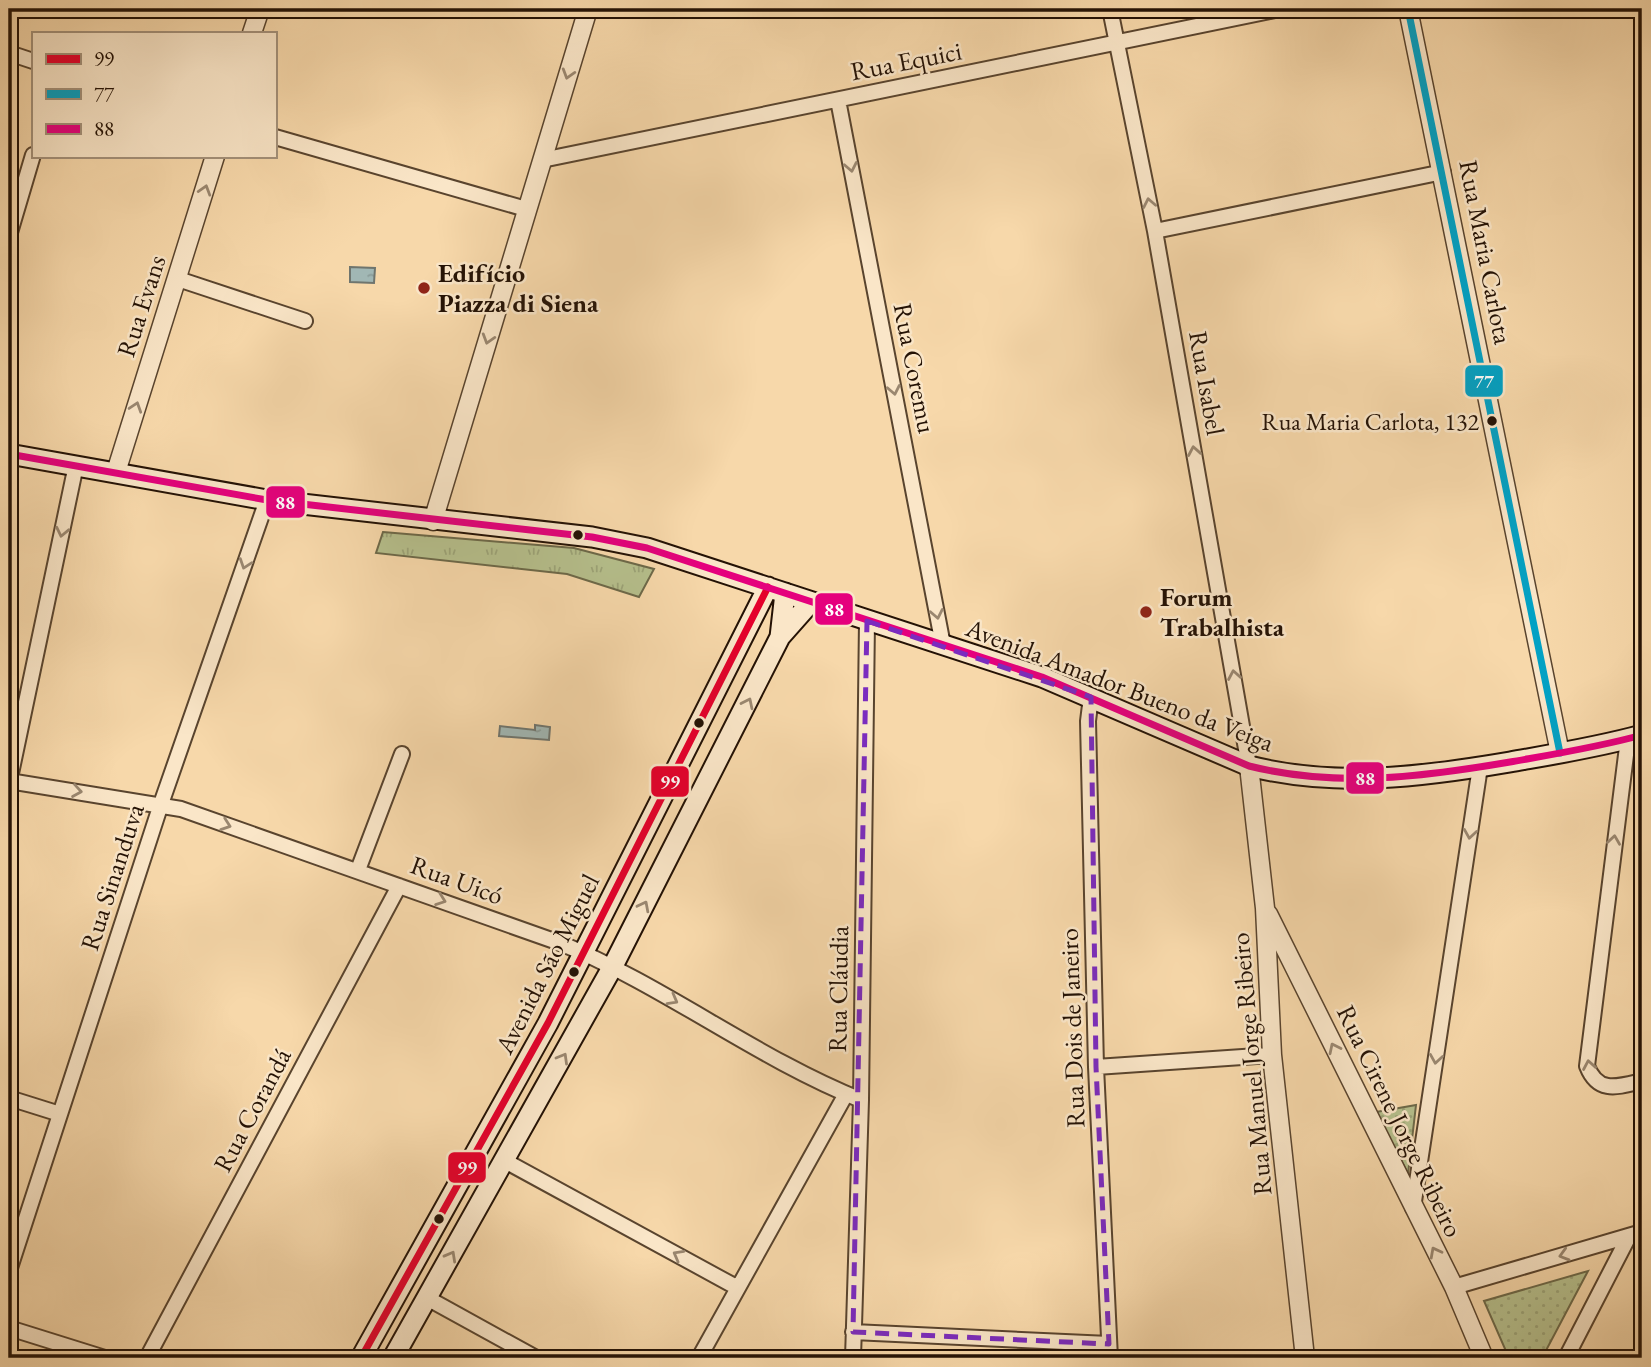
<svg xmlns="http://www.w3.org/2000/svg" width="1651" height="1367" font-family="'EB Garamond',serif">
<defs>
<pattern id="grass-tufts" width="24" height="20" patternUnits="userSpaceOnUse" patternTransform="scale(1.75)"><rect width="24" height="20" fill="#b6c08d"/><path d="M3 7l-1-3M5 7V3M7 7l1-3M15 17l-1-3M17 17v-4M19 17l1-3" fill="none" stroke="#9ca478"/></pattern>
<pattern id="park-dots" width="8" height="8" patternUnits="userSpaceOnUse" patternTransform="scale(1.75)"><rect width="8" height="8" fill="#b6c08d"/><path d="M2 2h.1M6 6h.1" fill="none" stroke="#9ca478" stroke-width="1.8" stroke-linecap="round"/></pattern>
<pattern id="water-ripples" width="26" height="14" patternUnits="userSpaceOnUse" patternTransform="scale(1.75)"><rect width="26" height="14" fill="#a1b7b4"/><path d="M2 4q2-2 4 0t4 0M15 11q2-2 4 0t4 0" fill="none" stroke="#8a9c99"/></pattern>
</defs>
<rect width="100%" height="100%" fill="#f7d8aa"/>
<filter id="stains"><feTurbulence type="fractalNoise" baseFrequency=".00286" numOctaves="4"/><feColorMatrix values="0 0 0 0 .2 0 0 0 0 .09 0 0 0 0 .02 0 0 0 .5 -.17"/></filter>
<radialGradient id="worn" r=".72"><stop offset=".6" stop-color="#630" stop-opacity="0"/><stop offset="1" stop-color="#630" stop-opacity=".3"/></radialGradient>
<!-- grass -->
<path fill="url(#grass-tufts)" stroke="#6d6949" stroke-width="2" d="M383,532l191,16 80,21 -15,28 -72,-23 -191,-21z"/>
<!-- park -->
<path fill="url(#park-dots)" stroke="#6d6949" stroke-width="2" d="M1416,1105l-8,69 -32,-62z
M1588,1271l-46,87h-33l-25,-57z"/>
<!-- water -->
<path fill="url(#water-ripples)" stroke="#6f756e" stroke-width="2" d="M350,267l25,1 -1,15 -24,-1z
M535,725l15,2 -1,13 -50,-4 1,-10 35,4z"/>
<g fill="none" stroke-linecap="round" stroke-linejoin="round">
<!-- minor casing -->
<g stroke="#59442e" stroke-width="18">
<path id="minor" d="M1110,9l45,222 94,535
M9,53l24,8
M838,100l105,545
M275,137l251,72
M542,160l738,-151
M1155,231l288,-59
M9,236l24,-81
M178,279l127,42
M1091,697l-3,24 8,346 14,291
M1628,739l-41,327c11,28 30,21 55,15
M9,781l172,28 379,134c105,43 196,115 301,157
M9,783l67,-318
M358,870l44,-116
M1096,1067l176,-12
M9,1098l51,16
M505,1161l233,127
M1413,1208l67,-441
M9,1271l152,-467 106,-304
M1454,1287l188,-55
M427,1298l109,60
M9,1328l96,30
M853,1332l256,12
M147,1358l252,-472
M699,1358l147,-264
M853,1358l8,-258 6,-479
M1566,1358l63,-122"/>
</g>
<!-- tertiary casing -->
<g stroke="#59442e" stroke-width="21">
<path id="tertiary" d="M1408,9l152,744
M252,33l8,-24
M116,472l99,-316
M433,521l155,-512
M1249,766l16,142 7,147 33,303
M1268,914l186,373 30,71"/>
</g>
<!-- secondary casing -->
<g stroke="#241205" stroke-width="23">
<path id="secondary" d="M9,454l258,46 325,37 55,11 395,129 207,89c88,22 173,11 261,-4 45,-8 89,-15 132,-27
M780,637l5,-44
M361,1358l187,-335 220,-436
M393,1358l220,-392 167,-329 31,-35"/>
</g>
<!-- minor -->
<use href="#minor" stroke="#fae6c8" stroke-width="14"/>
<!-- tertiary -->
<use href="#tertiary" stroke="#fae6c8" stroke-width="18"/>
<!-- secondary -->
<use href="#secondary" stroke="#fae6c8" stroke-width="19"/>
<!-- bus-1 casing -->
<g stroke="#fae6c8" stroke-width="12">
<path id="bus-1" d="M361,1358l187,-335 220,-436"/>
</g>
<!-- bus-2 casing -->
<g stroke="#fae6c8" stroke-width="12">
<path id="bus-2" d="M1408,9l152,744"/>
</g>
<!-- bus-3 casing -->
<g stroke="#fae6c8" stroke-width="12">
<path id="bus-3" d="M9,454l258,46 325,37 55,11 395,129 207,89c88,22 173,11 261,-4 45,-8 89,-15 132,-27"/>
</g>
<!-- bus-1 -->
<use href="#bus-1" stroke="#e4002b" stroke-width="7"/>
<!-- bus-2 -->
<use href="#bus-2" stroke="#02a1c4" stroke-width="7"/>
<!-- bus-3 -->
<use href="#bus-3" stroke="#e5007d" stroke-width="7"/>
</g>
<!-- one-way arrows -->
<defs><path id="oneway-chevron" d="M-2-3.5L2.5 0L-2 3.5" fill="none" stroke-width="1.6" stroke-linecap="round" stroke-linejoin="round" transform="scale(1.75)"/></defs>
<g stroke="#9a8770">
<use href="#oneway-chevron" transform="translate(568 74) rotate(107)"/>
<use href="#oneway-chevron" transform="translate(851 167) rotate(79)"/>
<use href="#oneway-chevron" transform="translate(205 190) rotate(-73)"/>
<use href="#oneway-chevron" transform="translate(1149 203) rotate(-101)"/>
<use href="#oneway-chevron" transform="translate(488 339) rotate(107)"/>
<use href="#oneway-chevron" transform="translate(894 390) rotate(79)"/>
<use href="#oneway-chevron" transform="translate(136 407) rotate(-72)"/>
<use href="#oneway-chevron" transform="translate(1194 451) rotate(-100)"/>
<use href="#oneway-chevron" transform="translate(62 532) rotate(102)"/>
<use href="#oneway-chevron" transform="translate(245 564) rotate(109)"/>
<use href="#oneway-chevron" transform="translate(937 614) rotate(79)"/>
<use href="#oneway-chevron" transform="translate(1234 675) rotate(-100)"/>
<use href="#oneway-chevron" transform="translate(748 703) rotate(-64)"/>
<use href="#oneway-chevron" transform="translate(77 791) rotate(9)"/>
<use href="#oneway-chevron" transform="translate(226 825) rotate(19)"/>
<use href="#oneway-chevron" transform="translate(1470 834) rotate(99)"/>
<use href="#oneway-chevron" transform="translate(1614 840) rotate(-82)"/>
<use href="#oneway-chevron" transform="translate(441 900) rotate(20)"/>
<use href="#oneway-chevron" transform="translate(644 906) rotate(-63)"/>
<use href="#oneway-chevron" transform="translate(673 1000) rotate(29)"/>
<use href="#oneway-chevron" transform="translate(1334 1048) rotate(-116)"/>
<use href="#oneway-chevron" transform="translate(563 1058) rotate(-60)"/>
<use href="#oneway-chevron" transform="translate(1436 1059) rotate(99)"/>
<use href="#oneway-chevron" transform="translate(1589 1065) rotate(-100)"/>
<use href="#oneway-chevron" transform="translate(1435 1252) rotate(-118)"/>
<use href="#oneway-chevron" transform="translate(678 1255) rotate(-151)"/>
<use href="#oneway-chevron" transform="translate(1564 1255) rotate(164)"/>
<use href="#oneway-chevron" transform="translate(451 1256) rotate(-61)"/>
</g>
<!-- marked area -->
<path fill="none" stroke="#7b2cbf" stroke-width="5" stroke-dasharray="14 9" stroke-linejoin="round" d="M867,621l224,76 5,370 13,277 -256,-12z"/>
<!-- markers -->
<g fill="#8f2418" stroke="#fae6c8" stroke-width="2.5">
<circle cx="424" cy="288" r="7"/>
<circle cx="1146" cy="612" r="7"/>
</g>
<g fill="#241205" stroke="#fae6c8" stroke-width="2.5">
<circle cx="1492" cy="421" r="6"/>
<circle cx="578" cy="535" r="6"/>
<circle cx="699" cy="723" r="6"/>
<circle cx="574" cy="972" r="6"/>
<circle cx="439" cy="1219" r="6"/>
</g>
<g text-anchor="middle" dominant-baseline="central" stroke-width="5" stroke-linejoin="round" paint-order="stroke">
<!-- bus labels -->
<g font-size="24" fill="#241205" stroke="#fae6c8" text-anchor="end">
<text x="1479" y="421">Rua Maria Carlota, 132</text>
</g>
<!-- street labels -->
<g font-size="26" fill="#241205" stroke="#fae6c8">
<text transform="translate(906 61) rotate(-11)">Rua Equici</text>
<text transform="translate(1486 252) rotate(79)">Rua Maria Carlota</text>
<text transform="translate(141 306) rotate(-72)">Rua Evans</text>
<text transform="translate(915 368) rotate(79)">Rua Coremu</text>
<text transform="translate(1207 383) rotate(80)">Rua Isabel</text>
<text transform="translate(1120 685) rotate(21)">Avenida Amador Bueno da Veiga</text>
<text transform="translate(112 877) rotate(-72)">Rua Sinanduva</text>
<text transform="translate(457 880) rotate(20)">Rua Uicó</text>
<text transform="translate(547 964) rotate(-63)">Avenida São Miguel</text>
<text transform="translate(838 989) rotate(-89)">Rua Cláudia</text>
<text transform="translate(1072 1028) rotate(-92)">Rua Dois de Janeiro</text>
<text transform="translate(1251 1064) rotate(-95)">Rua Manuel Jorge Ribeiro</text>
<text transform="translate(252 1110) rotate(-62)">Rua Corandá</text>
<text transform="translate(1400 1121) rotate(64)">Rua Cirene Jorge Ribeiro</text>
</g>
<!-- poi labels -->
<g font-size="26" font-weight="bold" fill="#241205" stroke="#fae6c8" text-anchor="start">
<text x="438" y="273">Edifício<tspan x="438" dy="30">Piazza di Siena</tspan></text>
<text x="1160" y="597">Forum<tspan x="1160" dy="30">Trabalhista</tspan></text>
</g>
</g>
<g stroke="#fae6c8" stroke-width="2.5">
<rect x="1464" y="364" width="40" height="34" rx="7" fill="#02a1c4"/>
<rect x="265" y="485" width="41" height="34" rx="7" fill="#e5007d"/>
<rect x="814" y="592" width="40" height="34" rx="7" fill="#e5007d"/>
<rect x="1345" y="761" width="40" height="34" rx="7" fill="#e5007d"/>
<rect x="650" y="765" width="40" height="33" rx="7" fill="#e4002b"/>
<rect x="447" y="1151" width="40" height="33" rx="7" fill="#e4002b"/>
</g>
<g font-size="19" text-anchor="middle" font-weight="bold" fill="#fff">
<text x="1484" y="388">77</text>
<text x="285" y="509">88</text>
<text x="834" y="616">88</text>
<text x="1365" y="785">88</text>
<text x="670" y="788">99</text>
<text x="467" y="1174">99</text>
</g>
<!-- margin -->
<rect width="1651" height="1367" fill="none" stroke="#f7d8aa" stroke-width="35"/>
<rect x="10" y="10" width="1630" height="1346" fill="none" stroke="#241205" stroke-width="3.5"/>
<rect x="18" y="18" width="1616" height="1332" fill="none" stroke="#241205" stroke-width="2"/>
<!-- legend -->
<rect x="32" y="32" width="245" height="126" fill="#fae6c8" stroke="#a4917a" stroke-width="2"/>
<rect x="46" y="54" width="35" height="10" fill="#e4002b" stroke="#a4917a" stroke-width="2"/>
<text x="94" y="66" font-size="21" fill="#241205">99</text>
<rect x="46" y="89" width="35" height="10" fill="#02a1c4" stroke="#a4917a" stroke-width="2"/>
<text x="94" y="102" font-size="21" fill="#241205">77</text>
<rect x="46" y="124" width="35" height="10" fill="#e5007d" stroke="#a4917a" stroke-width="2"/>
<text x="94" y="136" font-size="21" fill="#241205">88</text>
<rect width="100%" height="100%" filter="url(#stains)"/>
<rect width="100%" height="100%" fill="url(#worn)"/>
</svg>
